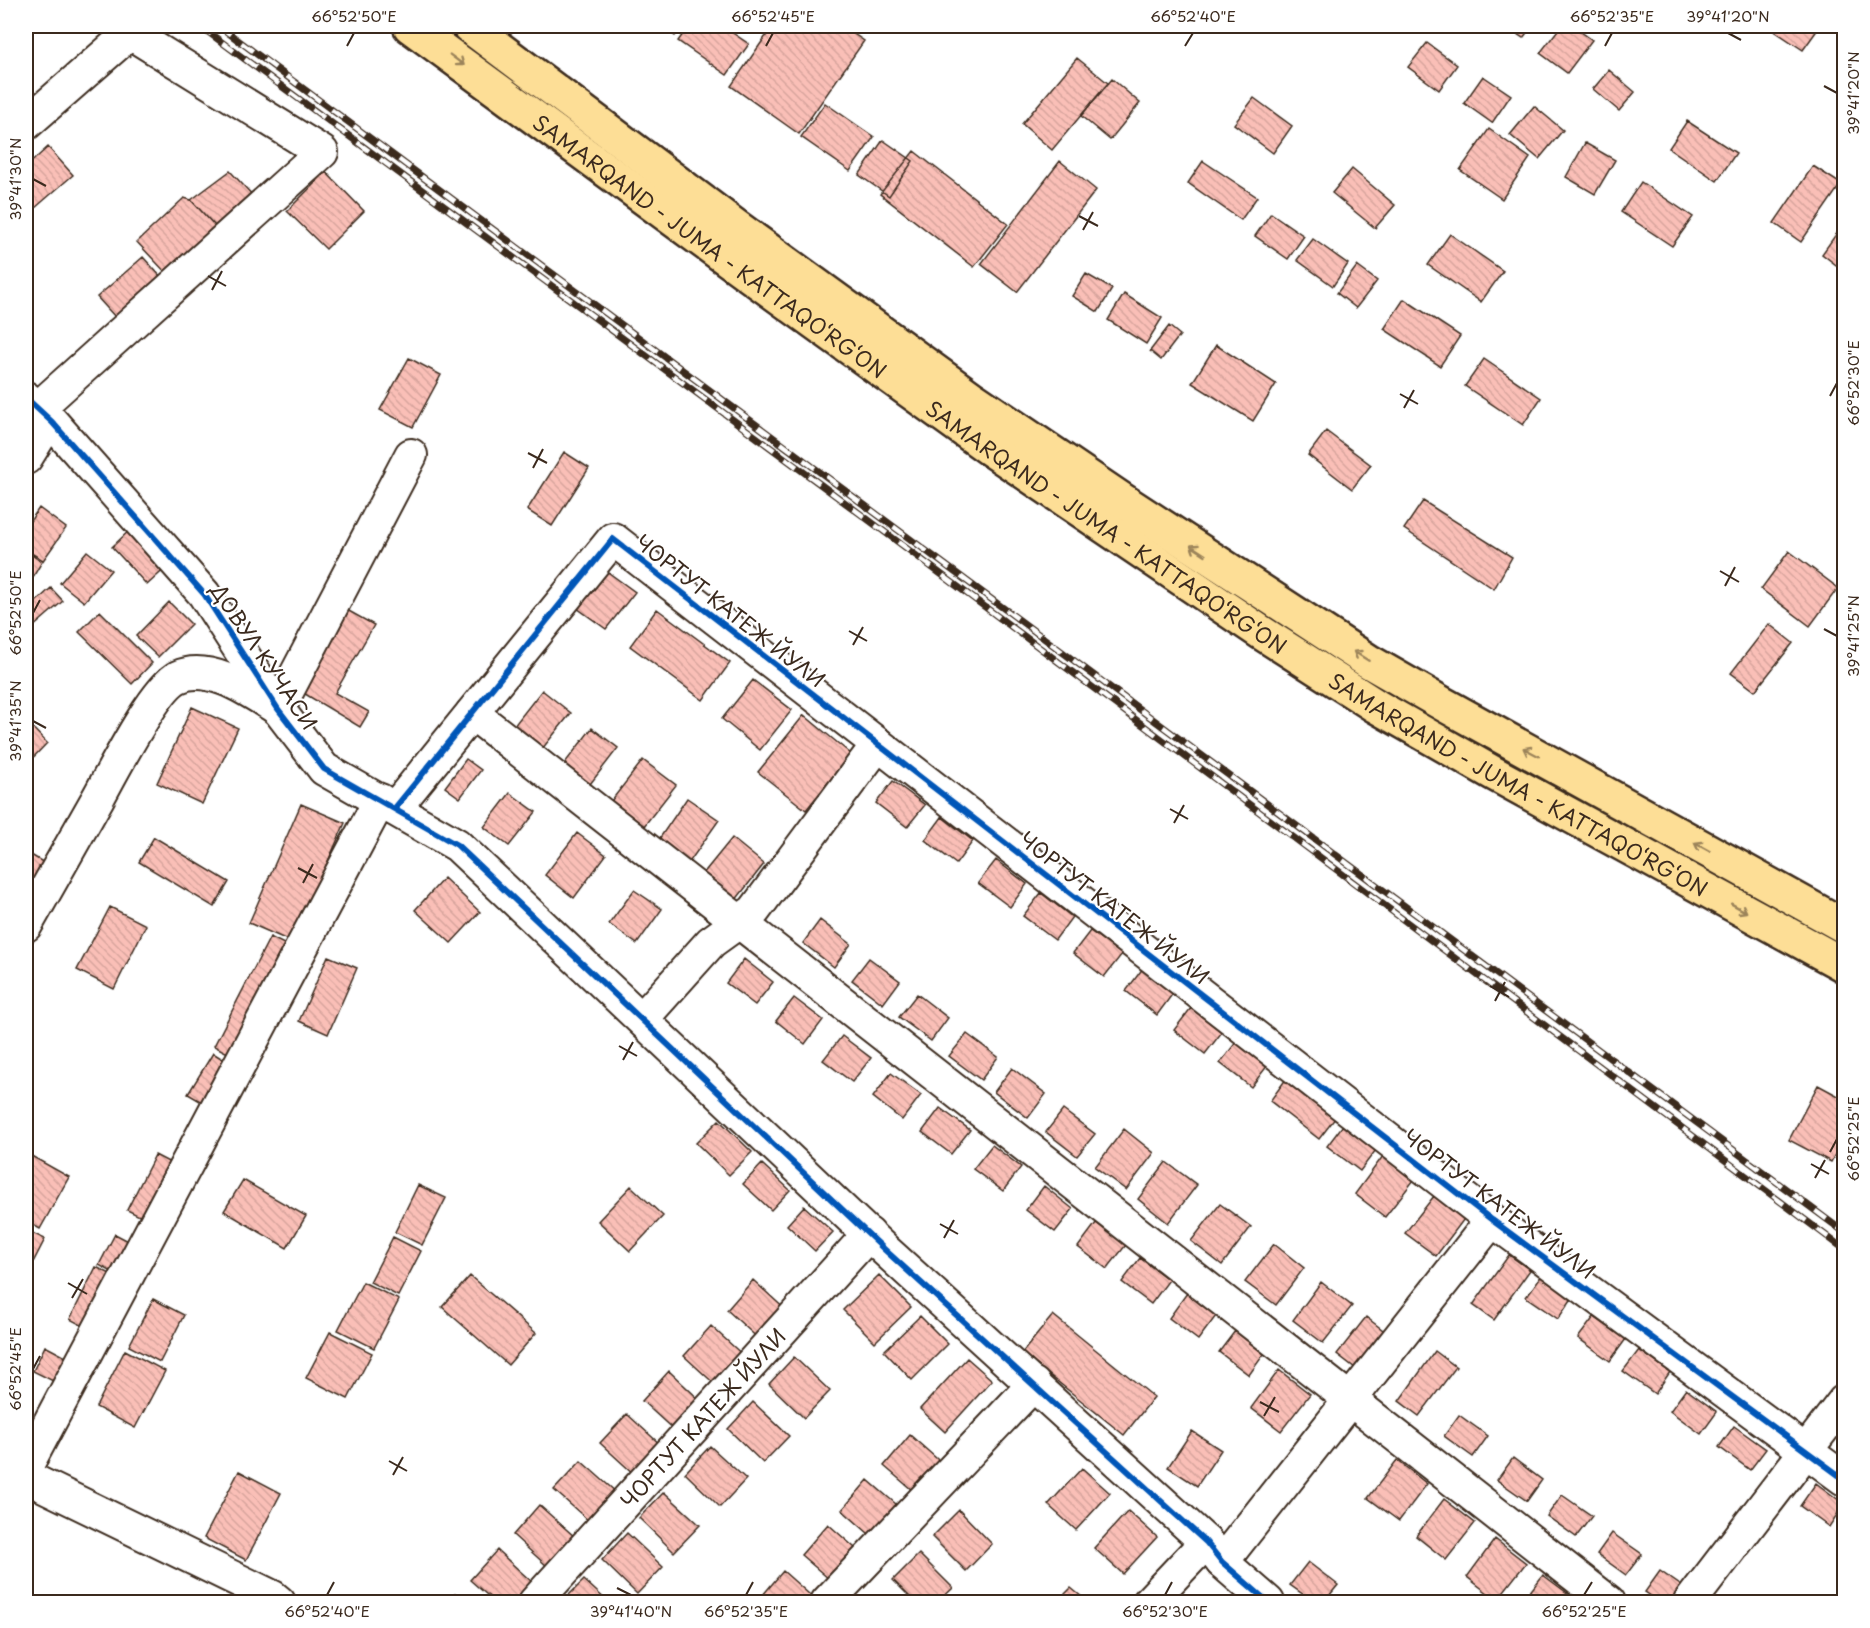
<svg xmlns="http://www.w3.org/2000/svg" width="1870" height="1628" font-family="'Playpen Sans',sans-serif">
<defs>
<pattern id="building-back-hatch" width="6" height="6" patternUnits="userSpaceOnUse" patternTransform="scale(1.5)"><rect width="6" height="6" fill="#fabfb7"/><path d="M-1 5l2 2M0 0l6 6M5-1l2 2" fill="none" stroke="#d7a49d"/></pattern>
</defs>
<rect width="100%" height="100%" fill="#fff"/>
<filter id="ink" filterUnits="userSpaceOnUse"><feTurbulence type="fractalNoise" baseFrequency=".0167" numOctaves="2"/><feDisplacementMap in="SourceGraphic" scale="12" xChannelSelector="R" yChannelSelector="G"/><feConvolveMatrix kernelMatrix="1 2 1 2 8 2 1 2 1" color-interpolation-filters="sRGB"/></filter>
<g filter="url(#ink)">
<!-- building -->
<path fill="url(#building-back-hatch)" stroke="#3b2a1e" stroke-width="1.5" d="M660,26h22l-7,10z
M689,26h33l27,18 -22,31 -49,-34z
M773,26h69l22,15 -65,93 -68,-48z
M1505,26h27l-9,12z
M1561,26h12l19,14 -25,33 -27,-20z
M1767,26h45l6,3 -15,21z
M1427,43l30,22 -18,25 -31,-23z
M1077,58l31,25 -56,67 -30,-26z
M1609,70l26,22 -16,19 -26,-22z
M1483,76l28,19 -19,28 -28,-20z
M1112,79l28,24 -30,37 -29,-24z
M1254,98l38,28 -19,27 -39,-29z
M825,103l49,34 -24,34 -49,-34z
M1534,106l29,24 -24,29 -29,-24z
M1687,121l49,32 -19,28 -48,-33z
M1489,129l41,29 -28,41 -42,-29z
M883,140l30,21 -24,35 -30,-21z
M1585,143l30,17 -20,34 -29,-17z
M48,147l25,28 -46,40 -1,-48z
M914,151l94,73 -34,43 -94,-73z
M1060,161l36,29 -79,102 -36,-28z
M1203,161l54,36 -16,23 -53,-37z
M1813,166l28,18 -40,58 -27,-19z
M1352,169l43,36 -20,23 -43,-35z
M230,171l27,29 -37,34 -5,-8 -24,-26z
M326,172l38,39 -38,38 -39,-38z
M1641,182l52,35 -21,29 -51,-34z
M184,198l7,2 24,26 -45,51 -33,-35z
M1271,213l33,23 -16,23 -33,-23z
M1844,223v48l-22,-17z
M1450,234l53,37 -22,31 -53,-37z
M1313,239l35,25 -15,22 -36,-26z
M143,257l19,21 -46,40 -19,-21z
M1357,266l20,15 -21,27 -19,-15z
M1086,274l26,15 -14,23 -26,-16z
M1124,294l38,24 -16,26 -38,-24z
M1404,299l56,37 -20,30 -56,-37z
M1169,326l11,9 -19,25 -11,-9z
M1216,345l60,39 -23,37 -61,-38z
M409,358l32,17 -28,52 -33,-17z
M1484,359l57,39 -18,27 -58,-39z
M1326,431l45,34 -19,24 -44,-34z
M564,452l25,16 -37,58 -25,-16z
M1423,501l89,56 -18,32 -90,-60z
M39,508l27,20 -24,34 -16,-11v-24z
M134,526l36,38 -23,21 -35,-38z
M26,550l17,10 -17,29z
M87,551l24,19 -27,32 -24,-19z
M1789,551l49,37 -28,38 -49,-37z
M605,570l30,22 -29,37 -29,-21z
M51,588l12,13 -31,27 -6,-7v-10z
M169,602l22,22 -33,33 -22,-21z
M657,609l73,54 -27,37 -73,-54z
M347,610l27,15 -39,68 34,19 -9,15 -60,-36z
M100,611l52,52 -20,21 -53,-52z
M1769,624l24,19 -38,48 -24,-18z
M753,680l39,30 -32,40 -38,-31z
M542,690l29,23 -29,36 -29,-22z
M192,707l46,21 -36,76 -45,-21z
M804,715l47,39 -45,56 -48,-38z
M26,721l21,22 -21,22z
M592,728l26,20 -31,40 -26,-20z
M466,759l15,11 -21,28 -15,-11z
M643,760l33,25 -32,41 -33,-25z
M893,781l32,24 -18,22 -31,-24z
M510,793l26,19 -27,34 -25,-19z
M687,798l32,22 -31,44 -31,-22z
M301,804l44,19 -53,119 -43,-19z
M942,817l31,24 -17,23 -31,-24z
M577,833l29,22 -32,43 -29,-23z
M154,837l75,45 -15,25 -75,-45z
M732,838l32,26 -29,37 -33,-26z
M26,852l30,18 -30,28z
M996,860l31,24 -17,23 -32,-24z
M444,878l36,34 -29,31 -36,-33z
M634,890l28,19 -25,35 -28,-20z
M1041,893l31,24 -17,23 -32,-24z
M110,907l36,18 -32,64 -37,-19z
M820,920l31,24 -17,23 -31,-24z
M1090,931l32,23 -18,23 -31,-24z
M270,937l34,17 -57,109 -33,-17z
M328,956l29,12 -29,66 -29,-13z
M869,958l31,23 -17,23 -31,-24z
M744,959l29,23 -18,23 -29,-22z
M1143,968l31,24 -17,23 -31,-24z
M917,994l31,24 -17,23 -32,-24z
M794,998l29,22 -18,24 -29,-23z
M1191,1008l31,24 -17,22 -31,-24z
M967,1034l31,23 -17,23 -32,-24z
M842,1036l29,22 -19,24 -29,-22z
M1237,1041l31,24 -17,22 -31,-24z
M213,1053l29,18 -25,40 -29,-17z
M1012,1068l34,26 -18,24 -34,-26z
M891,1073l30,22 -19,25 -29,-23z
M1286,1079l50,38 -17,22 -49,-38z
M1818,1085l26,14v38l-13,25 -42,-22z
M940,1108l30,22 -19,24 -29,-22z
M1063,1110l32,24 -18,22 -31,-24z
M719,1120l33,32 -23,23 -33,-32z
M1346,1121l33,25 -19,25 -33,-25z
M1124,1129l30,24 -28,37 -31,-23z
M992,1145l29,22 -18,24 -30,-22z
M26,1153l43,24 -29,52 -14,-8z
M155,1155l29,15 -28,54 -29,-14z
M1383,1156l31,24 -29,37 -30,-23z
M1166,1162l31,23 -29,38 -30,-24z
M762,1164l28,26 -19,20 -28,-26z
M243,1180l63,36 -19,32 -63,-37z
M418,1185l28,13 -24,47 -27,-13z
M631,1186l32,30 -33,35 -32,-30z
M1044,1186l29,23 -18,23 -29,-22z
M1434,1196l30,23 -28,37 -31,-23z
M1220,1204l31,23 -29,38 -31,-24z
M804,1206l29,26 -18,19 -28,-26z
M1096,1223l30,22 -19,24 -29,-22z
M26,1230l19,9 -19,37z
M115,1234l29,15 -17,31 -28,-15z
M393,1237l28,14 -23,45 -28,-14z
M1274,1244l30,24 -28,37 -31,-23z
M1509,1255l21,15 -36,50 -21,-15z
M1140,1258l29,22 -18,24 -29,-22z
M96,1267l35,17 -27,53 -34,-18z
M879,1275l32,32 -36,35 -32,-32z
M1542,1275l31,22 -15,22 -32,-22z
M470,1276l66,57 -28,32 -66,-58z
M753,1280l36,33 -27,29 -35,-32z
M363,1282l36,18 -25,48 -36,-18z
M1321,1282l31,24 -29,37 -30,-23z
M1187,1293l29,23 -18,24 -29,-22z
M153,1299l31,16 -24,47 -31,-16z
M1053,1315l101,82 -30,38 -102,-82z
M920,1316l28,28 -36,36 -28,-29z
M1366,1317l30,23 -28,38 -31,-24z
M1594,1317l32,22 -16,22 -32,-23z
M711,1326l35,32 -27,30 -35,-32z
M1235,1331l29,23 -15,21 -30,-23z
M330,1332l42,21 -24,46 -42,-21z
M45,1346l40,21 -12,24 -40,-20z
M125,1350l40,21 -30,57 -39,-21z
M1639,1350l31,22 -15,22 -32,-23z
M1435,1351l21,16 -37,49 -20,-15z
M794,1357l36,34 -26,27 -35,-34z
M967,1358l25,22 -47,52 -25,-23z
M1279,1370l31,24 -29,37 -30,-23z
M669,1371l35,33 -27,29 -35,-32z
M1686,1389l31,23 -16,22 -31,-23z
M753,1402l36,34 -26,27 -35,-34z
M627,1414l35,32 -27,29 -35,-32z
M1459,1415l29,21 -15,21 -29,-21z
M1734,1426l32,23 -16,21 -31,-23z
M1192,1431l29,19 -24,36 -29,-19z
M910,1435l35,31 -26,30 -35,-30z
M710,1446l36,33 -26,28 -35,-34z
M1513,1458l29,22 -15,21 -30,-21z
M1397,1460l30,24 -28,37 -31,-23z
M581,1461l36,32 -27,29 -36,-32z
M1082,1468l28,25 -34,37 -28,-25z
M239,1471l42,22 -35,67 -42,-22z
M868,1480l35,30 -26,31 -35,-31z
M1816,1483l28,21 -15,23 -29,-21z
M664,1492l36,33 -26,27 -35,-34z
M1562,1495l30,21 -16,21 -29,-21z
M1444,1499l31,24 -29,37 -30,-24z
M539,1505l36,32 -27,30 -35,-32z
M959,1510l33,34 -26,27 -34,-34z
M1128,1511l29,26 -34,37 -29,-26z
M828,1524l35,31 -27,30 -35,-30z
M627,1533l36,34 -26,27 -35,-34z
M1612,1533l30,21 -16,21 -29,-21z
M1495,1539l31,24 -29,37 -30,-23z
M497,1550l35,32 -18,20h-19l-25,-22z
M919,1554l34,34 -15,14h-23l-22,-22z
M1308,1562l30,23 -14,17h-10l-24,-17z
M783,1571l35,31h-61z
M1660,1571l30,21 -8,10h-22l-15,-10z
M1543,1575l31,23 -4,4h-48z
M584,1580l24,22h-46z
M1071,1588l17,14h-31z
M455,1594l10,8h-18z"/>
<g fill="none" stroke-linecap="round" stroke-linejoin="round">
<!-- minor casing -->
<g stroke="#3b2a1e" stroke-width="36">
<g id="minor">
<path d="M26,124l104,-91 192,119 -285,257 2,28 -13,21"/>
<path d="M26,398l26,24 152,172 74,115 46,60 133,76 428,405 321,292 16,20 46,40"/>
<path d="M472,713l1137,889"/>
<path d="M395,808l218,-269 879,681 352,259"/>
<path d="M26,925c24,-42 48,-85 72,-127 14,-25 57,-110 80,-121 32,-15 74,16 100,32l133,-254"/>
<path d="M642,1019l69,-77 43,-31 124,-167"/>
<path d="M26,1467l354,-667"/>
<path d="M26,1477l247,120 6,5"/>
<path d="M1222,1562l270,-342"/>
<path id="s1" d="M535,1602l334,-368"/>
<path d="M827,1602l207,-218"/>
<path d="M1149,1602l57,-60"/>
<path d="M1690,1602l154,-201"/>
</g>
</g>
<!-- major casing -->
<g stroke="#3b2a1e" stroke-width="38">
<g id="major">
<path id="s2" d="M410,26l339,249 240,173 273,185 114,73 117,67 351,192"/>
<path d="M469,26l266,200 238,173 149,101 246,161 75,43 401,222"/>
</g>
</g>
<!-- minor -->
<use href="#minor" stroke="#fff" stroke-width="32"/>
<!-- major -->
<use href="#major" stroke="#fdde96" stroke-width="33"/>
<!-- rail casing -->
<g stroke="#3b2a1e" stroke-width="7">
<path id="rail" d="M200,26l670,495 974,728
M219,26l1625,1206"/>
</g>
<!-- rail -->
<use href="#rail" stroke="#fff" stroke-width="4.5" stroke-dasharray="14" stroke-linecap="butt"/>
<!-- cycleway casing -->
<g stroke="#fff" stroke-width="10">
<path id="cycleway" d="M26,398l26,24 152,172 74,115 46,60 133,76 428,405 321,292 16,20 46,40
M395,808l218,-269 879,681 352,259"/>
</g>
<!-- cycleway -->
<use href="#cycleway" stroke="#0057b8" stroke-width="6"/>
</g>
<!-- one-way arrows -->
<defs><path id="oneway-shaft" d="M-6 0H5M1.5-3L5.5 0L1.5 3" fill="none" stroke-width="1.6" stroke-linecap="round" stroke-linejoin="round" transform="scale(1.5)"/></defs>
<g stroke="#9c845a">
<use href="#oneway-shaft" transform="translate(457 60) rotate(37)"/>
<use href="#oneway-shaft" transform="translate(1198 550) rotate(-147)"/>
<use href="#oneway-shaft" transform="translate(1361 656) rotate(-148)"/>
<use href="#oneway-shaft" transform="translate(1531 752) rotate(-152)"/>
<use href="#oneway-shaft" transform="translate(1702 847) rotate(-151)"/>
<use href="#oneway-shaft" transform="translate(1739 908) rotate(29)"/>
</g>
</g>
<!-- ticks -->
<path fill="none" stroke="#3b2a1e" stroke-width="2" d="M1728,33l13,7M347,46l7,-13M766,46l7,-13M1185,46l8,-13M1605,46l7,-13M1824,86l13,7M33,179l13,7M1079,216l19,10M1083,230l10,-18M208,276l18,10M212,290l10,-19M1400,394l18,10M1830,396l7,-13M1404,408l10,-18M528,453l19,10M533,468l10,-19M1720,571l19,11M1725,586l10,-19M33,613l7,-13M1824,629l13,7M849,631l18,10M853,645l10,-18M33,721l13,7M1170,809l18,10M1174,823l10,-18M298,868l19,10M303,883l10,-19M1490,986l19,11M1495,1001l10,-19M619,1046l18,10M623,1060l10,-18M1830,1152l7,-13M1811,1164l18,10M1815,1178l10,-18M940,1224l18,10M944,1238l10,-18M68,1283l19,11M72,1298l11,-19M33,1369l7,-13M1260,1402l19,10M1264,1416l11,-19M389,1461l18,10M393,1475l10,-18M617,1588l14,7M327,1595l7,-13M746,1595l7,-13M1165,1595l7,-13M1584,1595l8,-13"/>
<g text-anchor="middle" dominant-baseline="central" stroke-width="4.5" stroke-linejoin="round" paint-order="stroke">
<!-- street labels -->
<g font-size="21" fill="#3b2a1e" stroke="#fff">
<text stroke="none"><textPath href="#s2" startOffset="372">SAMARQAND - JUMA - KATTAQO‘RG‘ON</textPath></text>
<text stroke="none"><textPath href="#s2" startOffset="858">SAMARQAND - JUMA - KATTAQO‘RG‘ON</textPath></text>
<text transform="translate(731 610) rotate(38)">ЧОРТУТ КАТЕЖ ЙУЛИ</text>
<text transform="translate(265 656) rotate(56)">ДОВУЛ КУЧАСИ</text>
<text stroke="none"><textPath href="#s2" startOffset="1344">SAMARQAND - JUMA - KATTAQO‘RG‘ON</textPath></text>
<text transform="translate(1115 907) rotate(38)">ЧОРТУТ КАТЕЖ ЙУЛИ</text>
<text transform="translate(1500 1203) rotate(37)">ЧОРТУТ КАТЕЖ ЙУЛИ</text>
<text stroke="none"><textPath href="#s1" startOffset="249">ЧОРТУТ КАТЕЖ ЙУЛИ</textPath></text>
</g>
</g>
<!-- margin -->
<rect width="1870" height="1628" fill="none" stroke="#fff" stroke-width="66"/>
<rect x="33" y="33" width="1804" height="1562" fill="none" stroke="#3b2a1e" stroke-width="2"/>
<g font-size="15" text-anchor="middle" fill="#3b2a1e">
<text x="354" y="22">66°52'50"E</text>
<text x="773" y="22">66°52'45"E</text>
<text x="1193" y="22">66°52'40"E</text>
<text x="1612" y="22">66°52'35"E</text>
<text x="1728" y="22">39°41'20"N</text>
<text transform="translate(1854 93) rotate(-90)" y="5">39°41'20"N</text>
<text transform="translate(16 179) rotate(-90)" y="5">39°41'30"N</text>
<text transform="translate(1854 383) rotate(-90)" y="5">66°52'30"E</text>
<text transform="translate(16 613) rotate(-90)" y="5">66°52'50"E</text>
<text transform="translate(1854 636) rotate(-90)" y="5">39°41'25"N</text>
<text transform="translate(16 721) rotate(-90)" y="5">39°41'35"N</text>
<text transform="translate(1854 1139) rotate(-90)" y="5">66°52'25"E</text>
<text transform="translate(16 1369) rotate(-90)" y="5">66°52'45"E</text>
<text x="327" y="1617">66°52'40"E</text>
<text x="631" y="1617">39°41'40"N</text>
<text x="746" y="1617">66°52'35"E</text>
<text x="1165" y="1617">66°52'30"E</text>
<text x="1584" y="1617">66°52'25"E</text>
</g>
</svg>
